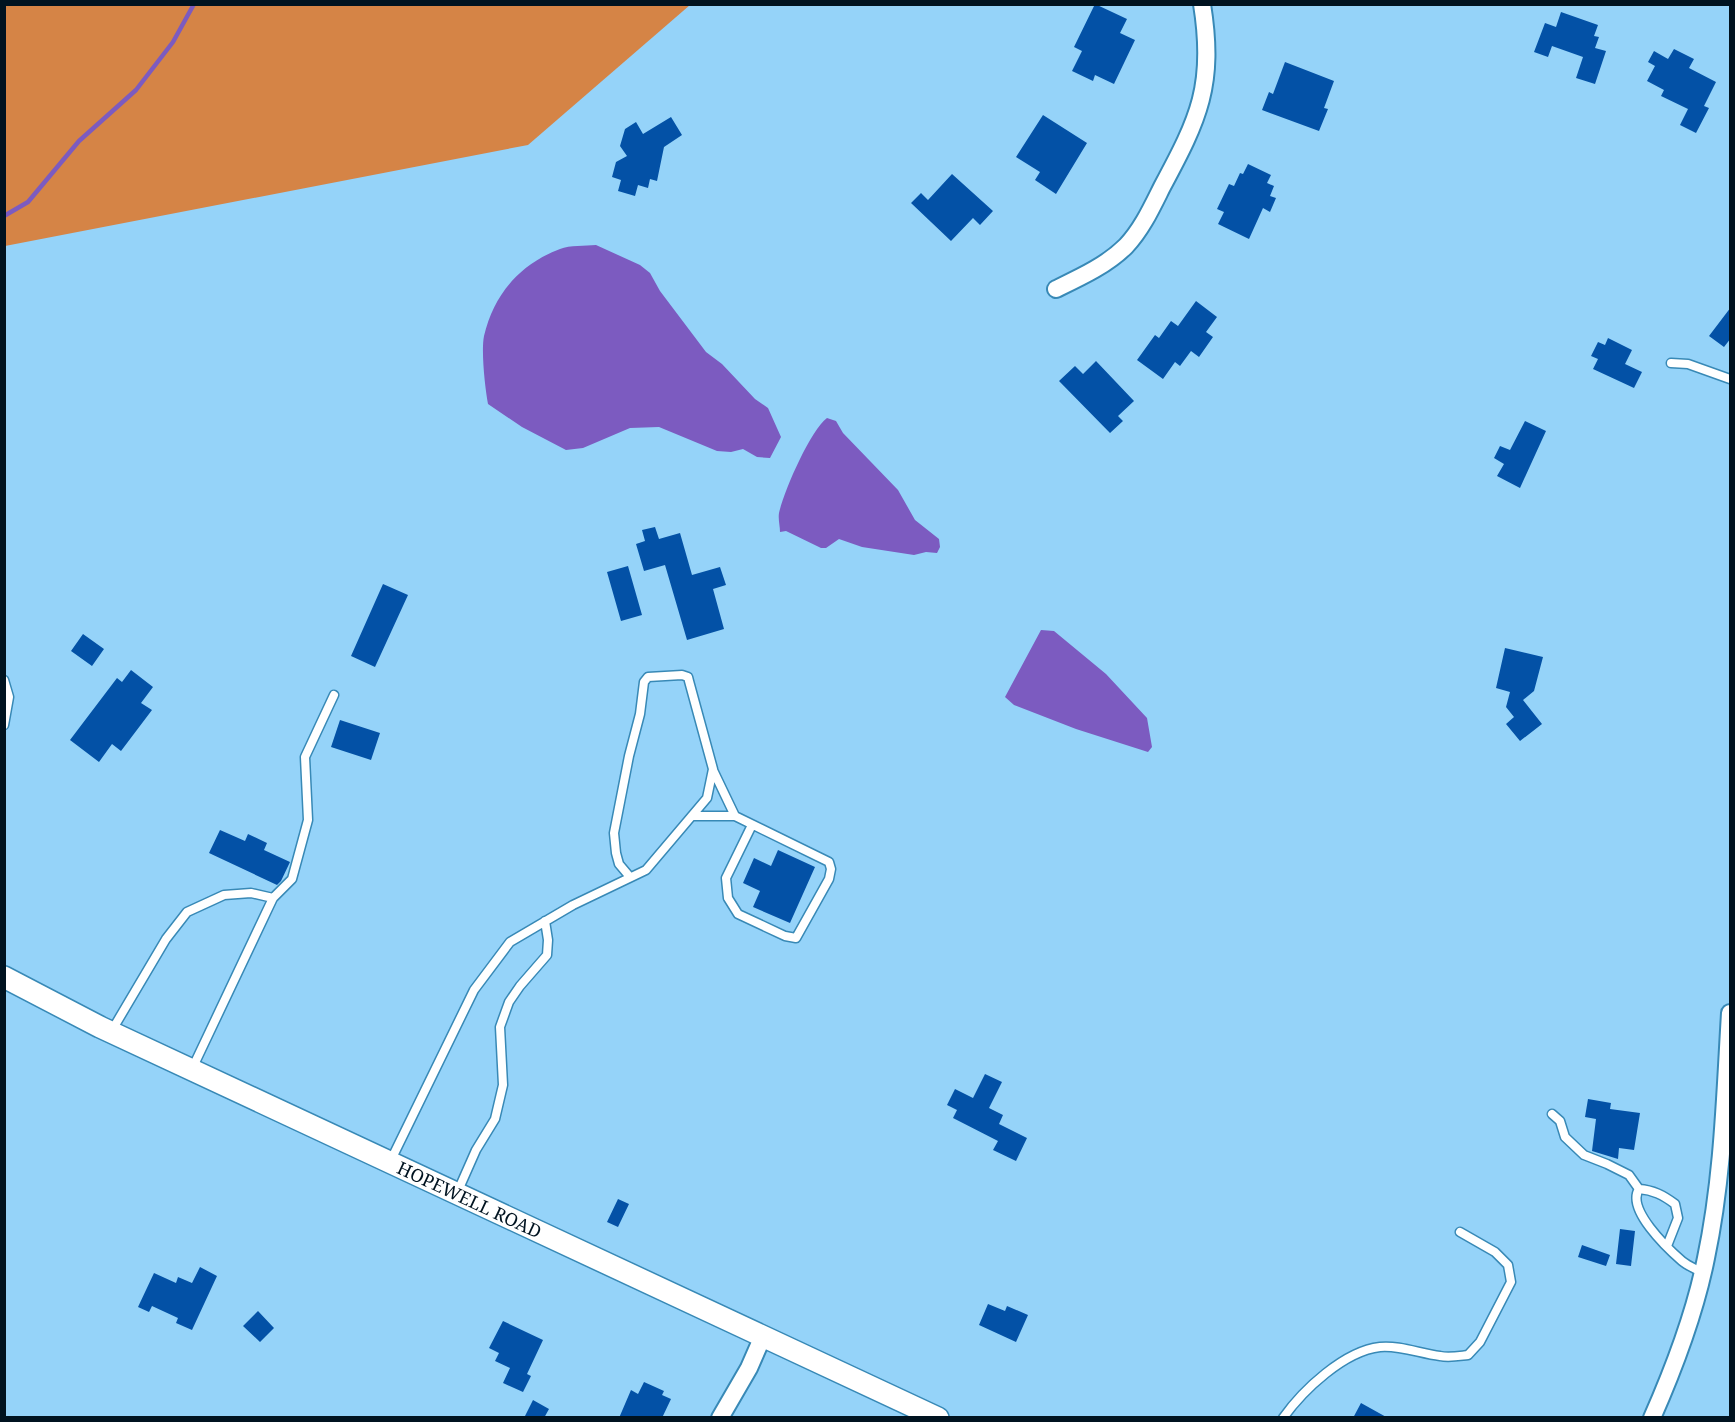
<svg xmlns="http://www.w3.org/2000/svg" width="1735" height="1422" font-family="'Noto Serif',serif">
<rect width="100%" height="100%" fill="#95d3f9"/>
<!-- green -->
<path fill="#d58446" d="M5,4h685v1l-162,140 -523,101z"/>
<!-- water -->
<path fill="#7c5bc0" d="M596,245l44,20 10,8 10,18 46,61 16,12 33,35 13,9 13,29 -11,21 -13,-1 -14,-8 -12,3 -14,-1 -58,-24 -29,1 -47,20 -17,2 -44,-23 -34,-23c-3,-16 -7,-53 -4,-68 10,-42 36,-72 76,-87 10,-4 25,-3 36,-4z
M827,418l9,3 7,12 55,57 17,30 24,19 1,8 -3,6 -11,-1 -12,3 -52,-8 -23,-8 -13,9h-5l-35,-17 -6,1c0,-6 -2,-13 -1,-19 5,-22 31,-82 48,-95z
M1041,630l13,1 52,43 41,44 5,29 -4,5 -72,-23 -62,-24 -9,-8z"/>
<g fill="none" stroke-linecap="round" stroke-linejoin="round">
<!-- stream -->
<path stroke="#7c5bc0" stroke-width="4.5" d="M4,216l24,-14 51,-61 57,-51 37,-48 21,-38"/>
</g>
<!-- building -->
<path fill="#0351a6" d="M1095,4l32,15 -7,14 15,7 -21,44 -19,-9 -2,6 -21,-10 10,-20 -8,-4z
M1561,12l37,13 -4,11 5,1 -4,11 11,3 -11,33 -19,-6 7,-21 -31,-11 -4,11 -14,-5 11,-29 11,4z
M1674,49l20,10 -5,9 27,14 -12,24 5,2 -13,25 -16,-8 8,-16 -27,-13 3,-6 -17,-9 8,-15 -7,-4 6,-11 14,8z
M1285,62l49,19 -10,27 4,1 -9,22 -57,-21 7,-18 4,2z
M1043,115l44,28 -31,51 -21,-14 5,-8 -24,-15z
M671,117l11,18 -18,12 -7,34 -7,-2 -2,9 -10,-3 -3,11 -17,-5 3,-11 -9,-3 4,-15 11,-6 -7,-10 5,-17 11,-7 7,12z
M1248,164l23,11 -4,8 7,3 -4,10 6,2 -6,14 -7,-4 -14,31 -31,-15 6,-12 -7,-3 12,-25 5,2 6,-13 3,1z
M952,174l41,37 -13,14 -7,-7 -22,23 -40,-38 10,-10 7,7z
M1196,301l21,16 -11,15 7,5 -14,20 -8,-6 -11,15 -5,-4 -12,17 -26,-19 18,-25 4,3 12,-17 7,5z
M1731,307v31l-7,9 -15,-11z
M1608,338l24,12 -7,14 17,8 -8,16 -41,-19 5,-10 -7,-3 7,-14 7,3z
M1096,361l38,40 -16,15 5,5 -13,12 -51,-52 16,-15 8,8z
M1525,421l21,10 -26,57 -23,-12 7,-12 -10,-6 6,-12 10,4z
M655,527l4,12 21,-6 12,42 28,-8 6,18 -13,4 11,40 -37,11 -22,-75 -21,6 -8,-27 9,-3 -3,-11z
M628,566l14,49 -21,6 -14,-49z
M383,584l25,11 -33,72 -24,-11z
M83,634l21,15 -12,17 -21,-15z
M1505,648l38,9 -9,34 -11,9 19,24 -22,17 -14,-17 8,-7 -8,-10 4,-15 -14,-4z
M131,670l22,17 -12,16 11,7 -31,41 -9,-7 -13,18 -29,-22 47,-62 5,4z
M340,720l40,13 -9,27 -40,-13z
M220,830l25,11 3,-7 19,9 -3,7 26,12 -9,19 -4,4 -68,-32z
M778,850l37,17 -25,56 -37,-16 7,-16 -17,-8 11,-25 17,8z
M985,1074l17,8 -13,26 14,7 -4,9 28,14 -11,23 -23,-11 5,-9 -45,-23 4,-8 -10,-5 8,-16 18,9z
M1588,1099l23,4 -1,6 30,4 -6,37 -15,-2 -1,11 -26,-8 4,-32 -11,-2z
M618,1199l11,5 -11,23 -11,-5z
M1620,1229l15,2 -4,35 -15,-2z
M1582,1245l28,10 -4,11 -28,-9z
M200,1267l17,9 -25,54 -16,-7 2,-5 -26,-12 -3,6 -11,-5 16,-34 22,10 2,-6 14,6z
M988,1304l17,7 2,-5 21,9 -12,27 -37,-17z
M258,1311l16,17 -14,14 -17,-16z
M503,1321l40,19 -16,34 4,2 -8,16 -20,-9 7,-15 -15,-7 4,-8 -10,-5z
M644,1382l20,9 -2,4 9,4 -9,19h-43l12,-28 7,4z
M533,1400l16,9 -5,9h-20z
M1361,1403l27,15h-35z"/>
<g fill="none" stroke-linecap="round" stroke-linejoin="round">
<!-- service casing -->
<g stroke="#3889b6" stroke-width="11">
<path id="service" d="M1671,363l17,1 42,15
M4,680l5,17 -5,28
M713,770l22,46
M692,816h43l94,46 2,7 -2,10 -33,59 -11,-2 -47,-22 -10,-16 -2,-20 26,-53
M111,1032l55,-93 21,-27 37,-17 27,-2 22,5
M192,1069l81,-171 19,-19 16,-59 -3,-63 29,-62
M1552,1114l8,7 5,16 19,18 23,9 22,11 10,14
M390,1162l84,-172 36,-48 63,-37 73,-35 61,-72 6,-29 -24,-88 -1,-4 -6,-2 -34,2 -4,5 -4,32 -11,42 -15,77 2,20 3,11 11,13
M457,1193l19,-43 19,-31 8,-34 -3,-58 9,-25 11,-16 27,-31 1,-15 -3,-19
M1667,1246l11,-28 -3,-14c-12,-9 -22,-14 -36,-15 -13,20 28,59 43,72 6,5 14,8 21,12
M1283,1418c20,-28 61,-67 97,-71 20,-2 41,7 60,9 9,2 19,0 28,-1l12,-13 31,-60 -3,-17 -13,-13 -35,-20"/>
</g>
<!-- minor casing -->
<g stroke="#3889b6" stroke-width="20">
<path id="minor" d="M1056,289c25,-12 51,-24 70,-43 16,-17 26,-39 36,-59 37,-69 53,-102 40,-183
M720,1418l29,-50 14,-32
M1652,1418c23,-52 43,-105 54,-160 17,-80 19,-163 24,-245"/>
</g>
<!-- tertiary casing -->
<g stroke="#3889b6" stroke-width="24">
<g id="tertiary">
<path id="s1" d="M4,977l96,50 838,391"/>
</g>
</g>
<!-- service -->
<use href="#service" stroke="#fff" stroke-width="8"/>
<!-- minor -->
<use href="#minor" stroke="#fff" stroke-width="16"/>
<!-- tertiary -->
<use href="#tertiary" stroke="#fff" stroke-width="21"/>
</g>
<g text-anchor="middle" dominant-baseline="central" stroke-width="6" stroke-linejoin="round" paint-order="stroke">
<!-- street labels -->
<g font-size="18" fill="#001320" stroke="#b1defb">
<text stroke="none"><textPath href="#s1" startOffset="516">HOPEWELL ROAD</textPath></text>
</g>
</g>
<!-- border -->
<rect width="1735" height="1422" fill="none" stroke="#001320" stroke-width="12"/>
</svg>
